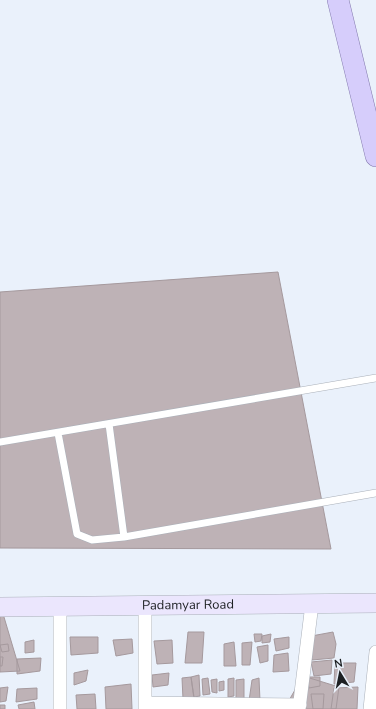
<svg xmlns="http://www.w3.org/2000/svg" width="376" height="709" font-family="'Nunito Sans',sans-serif">
<rect width="100%" height="100%" fill="#eaf1fb"/>
<!-- building -->
<path fill="#beb2b6" stroke="#a5999d" d="M278,272l53,277 -331,-1v-256z
M0,607h1l19,64 -20,1z
M188,632h16l-2,31h-17z
M333,632l3,12 -2,14 -22,2 -6,-23z
M254,634h8l-1,7 -6,1z
M271,634l-1,8 -8,1v-7z
M70,637h28v16l-27,2z
M289,637v11l-13,3 -2,-12z
M132,639l1,14 -17,3 -3,-16z
M34,640v12l-9,1v-11z
M172,640l1,23 -16,1 -3,-23z
M234,642l2,24h-12v-22z
M252,642l-2,23h-8v-22z
M8,644l1,7 -7,1 -2,-7z
M268,645v16l-8,2 -3,-16z
M288,653l1,18 -16,1 1,-17z
M0,657h3l-1,9h-2z
M41,658l-1,13 -23,3v-15z
M332,660l-1,14 -17,2 -3,-14z
M335,663h21l-2,19 -20,2z
M88,670l-2,11 -12,4v-12z
M169,673l-1,12 -15,2 -1,-12z
M199,675l1,21 -6,1 -3,-20z
M303,676l36,11 -3,22h-52z
M191,677l3,22h-11l-1,-21z
M307,677h13v9l-11,2z
M208,678l2,16 -7,1 -1,-16z
M234,678v18l-6,1v-18z
M259,678l1,23h-11l3,-21z
M217,679v14l-5,-1 -1,-12z
M244,679v22h-8v-21z
M224,681v9l-5,1v-9z
M131,684l1,25h-26l-1,-22z
M8,687l-2,14 -6,1v-14z
M358,687l-1,22h-26l3,-21z
M37,688v11l-21,3 1,-13z
M95,694l1,15h-19l-1,-14z
M311,694h13l-1,15h-10z
M34,702l1,7h-16l-1,-4z
M0,705h5v4h-5z"/>
<g fill="none" stroke-linecap="round" stroke-linejoin="round">
<!-- lane casing -->
<g stroke="#aab0b9" stroke-width="8">
<path id="lane" d="M109,424l15,113
M58,433l19,101 15,6 32,-3 252,-44
M0,442l376,-64"/>
</g>
<!-- street casing -->
<g stroke="#aab0b9" stroke-width="14">
<path id="street" d="M145,605v104
M146,703l154,2
M60,709v-103
M299,709l13,-105
M370,709l6,-57"/>
</g>
<!-- secondary casing -->
<g stroke="#aab0b9" stroke-width="20">
<g id="secondary">
<path id="s1" d="M0,607l376,-4"/>
</g>
</g>
<!-- primary casing -->
<g stroke="#847aae" stroke-width="22">
<path id="primary" d="M338,0l38,156"/>
</g>
<!-- lane -->
<use href="#lane" stroke="#fff" stroke-width="7"/>
<!-- street -->
<use href="#street" stroke="#fff" stroke-width="13"/>
<!-- secondary -->
<use href="#secondary" stroke="#ebe6fd" stroke-width="19"/>
<!-- primary -->
<use href="#primary" stroke="#d6cdfb" stroke-width="21"/>
</g>
<g text-anchor="middle" dominant-baseline="central" stroke-width="3.5" stroke-linejoin="round" paint-order="stroke">
<!-- street labels -->
<g font-size="13" fill="#1d2023" stroke="#eaf1fb">
<text stroke="none"><textPath href="#s1" startOffset="188">Padamyar Road</textPath></text>
</g>
</g>
<!-- north arrow -->
<g transform="translate(340 673) rotate(350)" stroke="#eaf1fb" stroke-width="3" paint-order="stroke">
<path d="M0-3L7 15L0 10L-7 15Z" fill="#1d2023"/>
<text y="-6" font-size="11" font-weight="bold" text-anchor="middle" fill="#1d2023">N</text>
</g>
</svg>
